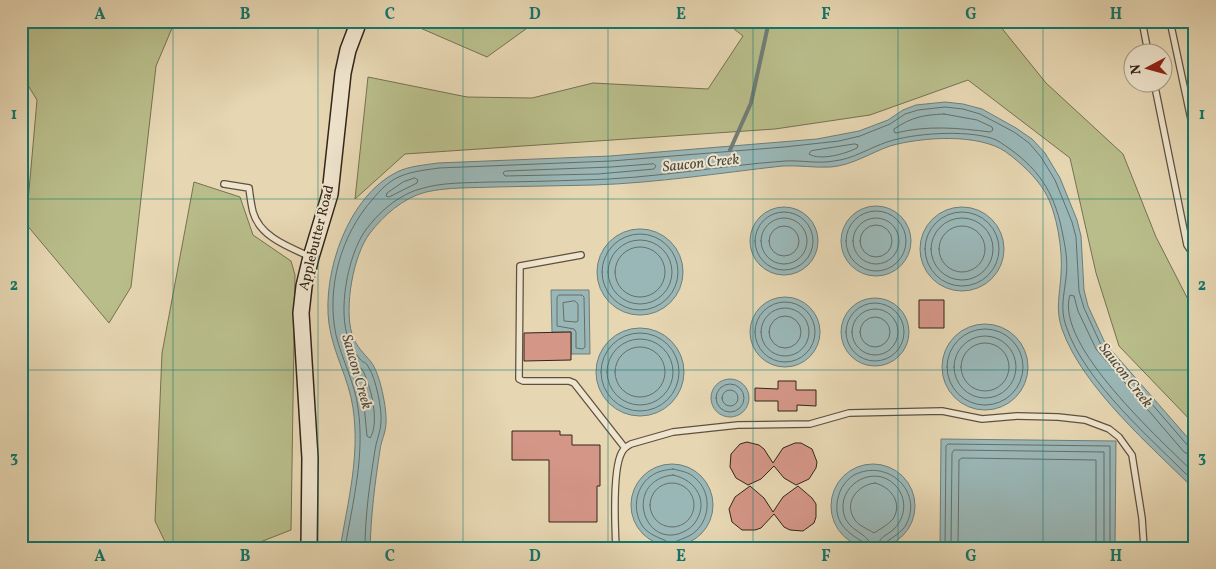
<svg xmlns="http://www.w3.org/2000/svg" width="1216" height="569" font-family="Vollkorn,serif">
<rect width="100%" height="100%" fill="#e6d6b2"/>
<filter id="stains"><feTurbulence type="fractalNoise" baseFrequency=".004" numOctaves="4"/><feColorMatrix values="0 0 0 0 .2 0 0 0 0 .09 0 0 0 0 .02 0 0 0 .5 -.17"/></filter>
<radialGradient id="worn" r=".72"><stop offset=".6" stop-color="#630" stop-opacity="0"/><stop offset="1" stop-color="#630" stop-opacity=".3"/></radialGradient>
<!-- green -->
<path fill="#b8bd8a" stroke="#757152" d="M21,21h154l-19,45 -25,221 -22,36 -83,-99 11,-124 -16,-26z
M413,21h124l-50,36 -76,-33z
M724,21h272l50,62 77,71 33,83 39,76v112l-76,-79 -23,-73 -26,-115 -102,-78 -98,35 -95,14 -370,25 -50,45 13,-122 99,20 65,1 61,-15 115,6 35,-53z
M194,182l46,15 13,38 38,26 4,14 -4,255 -46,18h-77l-13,-27 7,-168z"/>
<!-- water -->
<path fill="#9ab7b7" stroke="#707d78" d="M945,102l18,2 19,5 34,19 16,11 13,14 15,25 17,42 4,16 3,54 4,16 17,37 90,103v44c-43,-43 -113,-103 -133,-161 -7,-20 -2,-35 -1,-55 2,-23 -4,-62 -16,-82 -9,-15 -24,-29 -39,-40 -27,-19 -85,-15 -116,-6 -20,7 -37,19 -59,21 -16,1 -33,-2 -49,-1 -62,7 -126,17 -188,19 -33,1 -66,1 -99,2 -23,1 -47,0 -69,5 -23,6 -42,23 -56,41 -17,22 -26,75 -18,101 4,13 12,19 19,28 9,11 16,47 15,61 0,9 -5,18 -6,27 -5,32 -9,65 -10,98h-30c8,-46 20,-93 13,-140 -4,-29 -20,-55 -24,-84 -7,-51 19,-128 68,-152 12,-6 28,-7 41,-9l172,-7 207,-17 42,-8 29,-11 15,-10 13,-5z
M841 241a35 35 0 1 1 70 0a35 35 0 1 1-70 0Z
M750 241a34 34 0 1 1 68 0a34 34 0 1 1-68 0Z
M920 249a42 42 0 1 1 84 0a42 42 0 1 1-84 0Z
M597 272a43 43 0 1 1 86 0a43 43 0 1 1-86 0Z
M551,290h38l1,64h-19v-22h-19z
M750 332a35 35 0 1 1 70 0a35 35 0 1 1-70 0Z
M841 332a34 34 0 1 1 68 0a34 34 0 1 1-68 0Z
M942 367a43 43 0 1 1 86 0a43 43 0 1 1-86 0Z
M596 372a44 44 0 1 1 88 0a44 44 0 1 1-88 0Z
M711 398a19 19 0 1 1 38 0a19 19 0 1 1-38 0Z
M941,439l175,2 -1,107h-175z
M831 506a42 42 0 1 1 84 0a42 42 0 1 1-84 0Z
M631 505a41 41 0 1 1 82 0a41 41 0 1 1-82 0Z"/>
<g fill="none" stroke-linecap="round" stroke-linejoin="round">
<!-- shore -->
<path stroke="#666e68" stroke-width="1" d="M944,114l33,6 15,7 1,3 -3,2c-31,-4 -63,-7 -94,1l-2,-1v-3c18,-12 29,-14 50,-15z
M855,144l3,1 -1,3c-12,6 -37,13 -48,6l2,-3z
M654,164l2,2 -2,3 -56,5 -93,2 -2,-3 2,-2 106,-4z
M415,178l3,2 -1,3 -28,14 -3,-1 1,-3 16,-11z
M846 241a30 30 0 1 1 60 0a30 30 0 1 1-60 0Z
M755 241a29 29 0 1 1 58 0a29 29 0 1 1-58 0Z
M925 249a37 37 0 1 1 74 0a37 37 0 1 1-74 0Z
M853 241a23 23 0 1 1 46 0a23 23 0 1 1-46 0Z
M761 241a23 23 0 1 1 46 0a23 23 0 1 1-46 0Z
M931 249a31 31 0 1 1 62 0a31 31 0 1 1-62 0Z
M860 241a16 16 0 1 1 32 0a16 16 0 1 1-32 0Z
M769 241a15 15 0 1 1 30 0a15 15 0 1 1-30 0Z
M939 249a23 23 0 1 1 46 0a23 23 0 1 1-46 0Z
M602 272a38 38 0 1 1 76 0a38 38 0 1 1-76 0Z
M608 272a32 32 0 1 1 64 0a32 32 0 1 1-64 0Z
M615 272a25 25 0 1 1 50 0a25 25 0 1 1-50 0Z
M559,295h23l2,2 1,50 -2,2 -7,-1v-16l-2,-3 -17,-3v-28z
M575,301l3,3v17l-2,1 -12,-1 -1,-18z
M755 332a30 30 0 1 1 60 0a30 30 0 1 1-60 0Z
M846 332a29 29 0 1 1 58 0a29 29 0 1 1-58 0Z
M761 332a24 24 0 1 1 48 0a24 24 0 1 1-48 0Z
M852 332a23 23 0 1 1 46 0a23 23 0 1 1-46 0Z
M769 332a16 16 0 1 1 32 0a16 16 0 1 1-32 0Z
M860 332a15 15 0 1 1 30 0a15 15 0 1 1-30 0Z
M947 367a38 38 0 1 1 76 0a38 38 0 1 1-76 0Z
M601 372a39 39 0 1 1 78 0a39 39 0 1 1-78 0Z
M954 367a31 31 0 1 1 62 0a31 31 0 1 1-62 0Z
M607 372a33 33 0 1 1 66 0a33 33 0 1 1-66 0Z
M961 367a24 24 0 1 1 48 0a24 24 0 1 1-48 0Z
M615 372a25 25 0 1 1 50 0a25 25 0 1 1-50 0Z
M354,365l8,4c9,16 18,54 8,69l-3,-2 -3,-31 -11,-37z
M716 398a14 14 0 1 1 28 0a14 14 0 1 1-28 0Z
M722 398a8 8 0 1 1 16 0a8 8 0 1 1-16 0Z
M1195,456l-5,-1 -6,-3 -88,-103 -18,-38 -4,-15 -4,-1c-16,50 92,146 125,179
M673,469c8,2 16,3 22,9 16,13 16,39 1,53 -7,7 -17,8 -25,13 -8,-6 -19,-7 -27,-16 -12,-15 -10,-40 7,-52 7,-5 14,-6 22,-7z
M673,475c24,5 37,28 21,49 -4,5 -10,8 -16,10 -37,10 -53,-54 -5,-59z
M875,483c16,4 28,20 18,36 -5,6 -13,10 -19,14 -6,-4 -15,-7 -19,-13 -12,-17 2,-35 20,-37z
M650 505a22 22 0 1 1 44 0a22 22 0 1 1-44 0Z
M345,548c8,-47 20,-93 13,-140 -3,-25 -16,-48 -22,-73 -10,-47 5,-100 36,-135 8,-10 18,-20 29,-24 12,-5 25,-6 38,-8l172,-7 173,-14 55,-6 21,-5 30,-12 15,-10 13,-4 27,-3 18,2 17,5 34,18 15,11 12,14 14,23 17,42 4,15 3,54 5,17 17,37 88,102 6,2
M365,548c0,-33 5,-66 10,-98 1,-9 6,-19 6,-28 1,-13 -5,-43 -12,-54 -5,-9 -3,-2 -10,-10 -4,-5 -8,-13 -10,-18 -12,-28 -1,-85 16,-109 13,-18 33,-36 55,-42 22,-7 47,-6 70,-7 30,0 61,-1 92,-2 68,-1 135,-14 203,-19 16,-1 33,3 49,0 19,-2 35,-13 53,-19 27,-9 77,-12 104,-4 7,2 13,7 19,11 32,23 46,48 53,87 3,14 5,28 3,42 -2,17 -6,31 0,48 18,56 88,115 129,157
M864,548l-1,-6c-15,-9 -28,-19 -26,-38 1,-12 7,-23 17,-29 33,-17 70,16 52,50 -5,8 -13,12 -20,17l-2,6
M871,548c-1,-17 -26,-15 -28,-39 -2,-26 31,-44 51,-25 13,12 13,32 0,45 -7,7 -16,7 -16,19
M945,548l1,-102 2,-2 162,2v102
M951,548l1,-95 2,-3 150,2v96
M958,548l1,-88 3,-2 134,2v88"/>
<!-- stream -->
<path stroke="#707d78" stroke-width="4" d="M730,150l21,-47 18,-82"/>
</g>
<!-- building -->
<path fill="#d49687" stroke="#322519" d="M919,300h25v28h-25z
M571,332v28l-47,1v-28z
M778,381h18v9h20v16l-19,-1v6h-19v-10h-23v-13l23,1z
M512,431h48v4h12v10h28v41h-3v36h-48v-62h-37z
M747,442l12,3 5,4 9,14 10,-15 12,-5h6l11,6 5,13 -1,6 -7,11 -13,6 -12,-7 -10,-12 -13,13 -13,6 -12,-7 -6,-11 1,-13 9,-10z
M750,486l14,12 9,14 10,-15 15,-11 14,12 4,6v13l-2,6 -11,8 -13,-1 -6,-3 -10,-13 -13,14 -6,2h-13l-10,-8 -3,-13 6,-12z"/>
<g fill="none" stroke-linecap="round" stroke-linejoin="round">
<!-- lane casing -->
<g stroke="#5f513f" stroke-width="8">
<path id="lane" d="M1142,21l6,31
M1170,21l25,117
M1154,82l33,163 8,12
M224,184l25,4c1,8 2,16 4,24 7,25 36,35 58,45
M581,255l-61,11 -1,113 4,2h46l5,2 51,65
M616,548c-1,-21 -4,-79 6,-96 2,-4 5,-6 9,-8l42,-12 65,-7 72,-1 39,-11 93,-2 40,8 35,-3 41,1 27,3 24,9 10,8 13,18 10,63 2,30"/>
</g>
<!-- secondary casing -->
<g stroke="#322519" stroke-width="18">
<path id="secondary" d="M309,548l1,-90 -9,-145 3,-27 7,-29 19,-63 13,-121 5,-23 11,-29"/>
</g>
<!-- lane -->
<use href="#lane" stroke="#efe4cd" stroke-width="5.5"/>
<!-- secondary -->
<use href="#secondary" stroke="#efe4cd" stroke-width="15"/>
</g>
<!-- grid -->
<path fill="none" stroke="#0f766e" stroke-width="1" stroke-opacity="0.55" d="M173,21v527M318,21v527M463,21v527M608,21v527M753,21v527M898,21v527M1043,21v527M21,199h1174M21,370h1174"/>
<g text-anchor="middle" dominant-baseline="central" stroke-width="4" stroke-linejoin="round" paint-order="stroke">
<!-- street labels -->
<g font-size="14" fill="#322519" stroke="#efe4cd">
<text transform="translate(317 238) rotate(-76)">Applebutter Road</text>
</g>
<!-- water labels -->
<g font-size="15" font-style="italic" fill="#4c4a40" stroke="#efe4cd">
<text transform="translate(701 164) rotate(-6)">Saucon Creek</text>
<text transform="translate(356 372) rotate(74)">Saucon Creek</text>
<text transform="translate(1125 376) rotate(52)">Saucon Creek</text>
</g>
</g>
<!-- margin -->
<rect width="1216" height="569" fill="none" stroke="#e6d6b2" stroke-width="55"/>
<!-- north arrow -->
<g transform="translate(1148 68) rotate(264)"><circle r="24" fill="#efe4cd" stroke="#a39885"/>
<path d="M0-4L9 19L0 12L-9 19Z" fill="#8f2418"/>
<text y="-8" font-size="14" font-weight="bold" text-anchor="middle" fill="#322519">N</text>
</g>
<rect x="28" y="28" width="1160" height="514" fill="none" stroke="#0f766e" stroke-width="2"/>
<g font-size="16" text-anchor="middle" font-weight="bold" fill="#0f766e">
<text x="100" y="19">A</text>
<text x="245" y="19">B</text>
<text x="390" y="19">C</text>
<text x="535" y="19">D</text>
<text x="681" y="19">E</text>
<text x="826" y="19">F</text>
<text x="971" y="19">G</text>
<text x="1116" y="19">H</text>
<text x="14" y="119">1</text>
<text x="1202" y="119">1</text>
<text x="14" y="290">2</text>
<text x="1202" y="290">2</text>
<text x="14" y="462">3</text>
<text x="1202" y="462">3</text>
<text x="100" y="561">A</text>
<text x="245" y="561">B</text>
<text x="390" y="561">C</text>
<text x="535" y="561">D</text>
<text x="681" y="561">E</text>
<text x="826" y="561">F</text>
<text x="971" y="561">G</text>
<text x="1116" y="561">H</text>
</g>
<rect width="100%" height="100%" filter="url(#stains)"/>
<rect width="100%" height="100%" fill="url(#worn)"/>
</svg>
